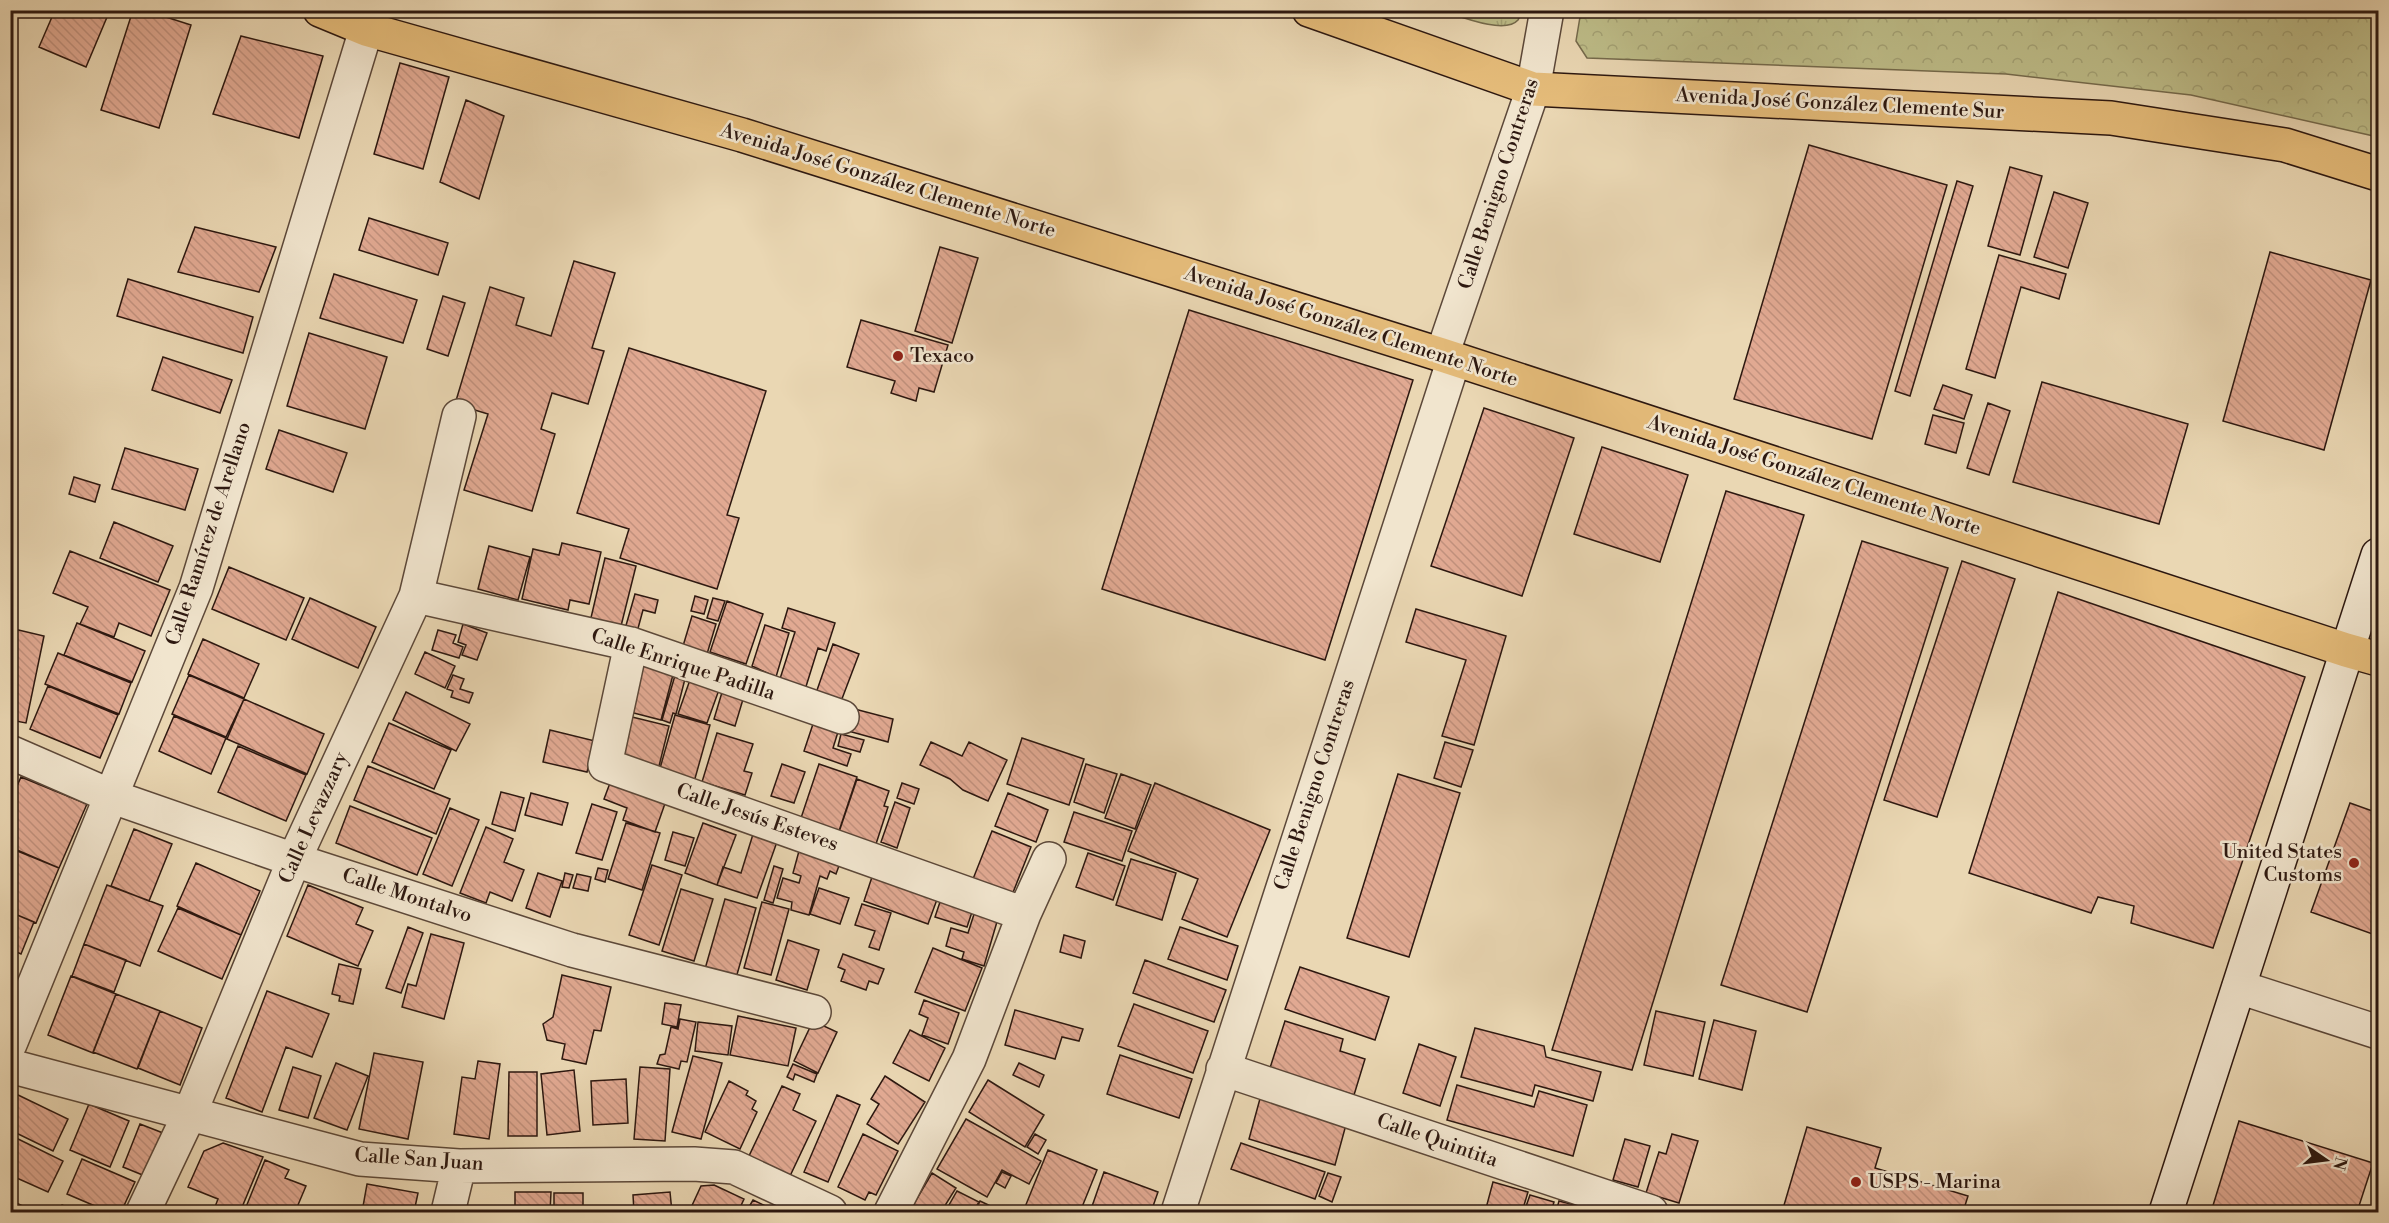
<svg xmlns="http://www.w3.org/2000/svg" width="2389" height="1223" font-family="'Libre Bodoni',serif">
<defs>
<pattern id="grass-tufts" width="24" height="20" patternUnits="userSpaceOnUse" patternTransform="scale(1.5)"><rect width="24" height="20" fill="#bdbc88"/><path d="M3 7l-1-3M5 7V3M7 7l1-3M15 17l-1-3M17 17v-4M19 17l1-3" fill="none" stroke="#a3a174"/></pattern>
<pattern id="park-crowns" width="20" height="18" patternUnits="userSpaceOnUse" patternTransform="scale(1.5)"><rect width="20" height="18" fill="#bdbc88"/><path d="M2 6a3 3 0 1 1 6 0M12 15a3 3 0 1 1 6 0" fill="none" stroke="#a3a174"/></pattern>
<pattern id="building-back-hatch" width="6" height="6" patternUnits="userSpaceOnUse" patternTransform="scale(1.5)"><rect width="6" height="6" fill="#e1a992"/><path d="M-1 5l2 2M0 0l6 6M5-1l2 2" fill="none" stroke="#c1917d"/></pattern>
</defs>
<rect width="100%" height="100%" fill="#ead7b3"/>
<filter id="stains"><feTurbulence type="fractalNoise" baseFrequency=".00333" numOctaves="4"/><feColorMatrix values="0 0 0 0 .2 0 0 0 0 .09 0 0 0 0 .02 0 0 0 .5 -.17"/></filter>
<radialGradient id="worn" r=".72"><stop offset=".6" stop-color="#630" stop-opacity="0"/><stop offset="1" stop-color="#630" stop-opacity=".3"/></radialGradient>
<!-- grass -->
<path fill="url(#grass-tufts)" stroke="#756a4c" stroke-width="1.5" d="M1443,11h78c-1,3 -1,6 -3,9 -13,15 -59,-4 -75,-9z"/>
<!-- park -->
<path fill="url(#park-crowns)" stroke="#756a4c" stroke-width="1.5" d="M1581,11h797v126l-187,-42 -185,-21 -419,-16 -11,-17z"/>
<!-- building -->
<path fill="url(#building-back-hatch)" stroke="#2d1810" stroke-width="1.5" d="M55,10h55l-24,57 -47,-20z
M133,10h11l47,15 -32,103 -58,-18z
M241,36l82,20 -24,82 -86,-24z
M400,63l49,14 -26,92 -49,-15z
M466,100l38,16 -25,83 -39,-17z
M1809,145l138,40 -75,254 -138,-40z
M2010,167l32,9 -22,79 -32,-9z
M1957,181l16,5 -63,210 -15,-5z
M2054,192l34,11 -20,65 -34,-11z
M369,218l79,25 -10,32 -79,-25z
M195,227l81,20 -17,45 -81,-20z
M940,247l38,11 -26,85 -37,-12z
M2270,252l101,28 -47,170 -101,-29z
M1999,255l67,19 -7,25 -38,-12 -26,91 -29,-9z
M574,261l41,12 -23,75 12,3 -16,53 -36,-11 -11,36 14,5 -23,77 -68,-21 24,-76 -33,-10 35,-117 34,11 -8,27 35,11z
M334,274l83,26 -14,43 -83,-25z
M128,279l125,38 -10,36 -126,-37z
M443,296l22,7 -17,53 -21,-7z
M1189,310l224,70 -88,280 -223,-71z
M861,320l87,25 -14,47 -15,-4 -3,13 -25,-8 4,-12 -48,-14z
M309,333l78,24 -22,72 -78,-23z
M629,348l137,43 -39,124 12,3 -22,71 -97,-31 9,-29 -52,-16z
M163,357l69,23 -12,33 -68,-23z
M2042,382l146,42 -29,100 -146,-42z
M1943,385l29,10 -8,24 -30,-10z
M1988,403l22,8 -21,64 -22,-7z
M1484,408l90,30 -52,158 -91,-30z
M1933,415l31,8 -8,30 -31,-9z
M279,430l68,23 -14,39 -67,-23z
M1602,447l86,28 -28,87 -86,-28z
M125,448l73,21 -13,41 -73,-21z
M74,477l26,8 -5,17 -26,-8z
M1726,491l78,24 -172,555 -80,-20z
M114,522l59,24 -15,36 -58,-24z
M1862,541l86,27 -141,444 -86,-27z
M562,543l39,9 -12,52 -19,-4 -2,10 -46,-11 11,-50 26,6z
M489,546l41,11 -12,43 -40,-11z
M70,551l100,39 -19,46 -32,-13 -5,14 -34,-13 8,-17 -35,-14z
M605,558l31,8 -16,64 -30,-8z
M1962,561l53,18 -78,238 -53,-17z
M229,567l75,31 -18,42 -74,-31z
M2058,592l247,85 -92,271 -82,-25 3,-17 -36,-9 -7,16 -122,-40z
M635,594l23,6 -3,13 -12,-3 -6,22 -12,-3z
M695,596l13,4 -4,14 -13,-3z
M310,598l66,29 -18,41 -66,-29z
M713,598l12,3 -7,20 -11,-3z
M727,601l36,13 -17,50 -36,-12z
M788,608l47,15 -9,28 -8,-3 -14,45 -26,-8 17,-53 -13,-4z
M1416,609l90,27 -32,109 -32,-9 24,-76 -60,-18z
M692,616l24,8 -9,30 -24,-8z
M77,623l68,28 -13,31 -68,-27z
M463,624l24,9 -10,27 -15,-5 4,-10 -8,-3z
M765,625l24,8 -13,44 -24,-11z
M10,628l34,8 -18,87 -16,-3z
M438,630l18,5 -3,8 10,4 -4,11 -27,-8z
M203,639l56,25 -15,34 -56,-24z
M833,644l26,10 -19,50 -25,-8z
M425,652l30,14 -10,22 -30,-14z
M58,653l73,30 -12,31 -74,-30z
M638,662l36,9 -13,49 -35,-9z
M676,672l10,3 -10,39 -3,-1 -3,10 -8,-3z
M189,675l55,24 -18,38 -54,-23z
M453,675l11,4 -4,10 13,4 -4,10 -18,-6 2,-6 -6,-2z
M691,677l29,10 -13,36 -29,-9z
M48,686l70,29 -18,43 -70,-29z
M723,689l21,7 -9,30 -21,-7z
M406,692l64,32 -14,27 -63,-31z
M244,699l80,35 -17,40 -80,-35z
M847,707l46,12 -5,23 -47,-13z
M675,715l35,10 -16,57 -35,-10z
M174,716l52,22 -15,36 -52,-23z
M628,716l41,10 -11,44 -41,-10z
M389,723l62,27 -17,39 -62,-27z
M813,724l25,8 -5,16 18,6 -4,12 -43,-15z
M550,730l45,11 -8,31 -44,-10z
M717,733l36,11 -9,27 8,2 -7,22 -43,-13z
M841,734l23,6 -4,12 -22,-6z
M1022,738l62,21 -15,46 -62,-21z
M931,742l31,14 7,-14 38,18 -19,41 -25,-11 -13,-11 -30,-14z
M1445,742l28,8 -12,37 -27,-9z
M238,746l68,29 -20,46 -68,-29z
M782,764l23,8 -11,31 -23,-7z
M819,764l38,13 -18,54 -38,-13z
M1086,764l31,10 -13,39 -30,-11z
M368,766l82,33 -14,35 -82,-34z
M1121,774l30,11 -16,44 -30,-11z
M1398,774l62,19 -51,164 -62,-19z
M613,775l55,20 -13,37 -32,-12 4,-12 -23,-9z
M21,777l66,27 -28,64 -49,-21v-45z
M857,779l32,12 -5,15 4,1 -12,37 -37,-12z
M902,783l17,6 -5,15 -17,-6z
M1155,783l115,47 -43,107 -45,-18 16,-40 -70,-28z
M501,792l23,6 -9,33 -23,-7z
M531,793l37,10 -6,22 -37,-10z
M1008,793l40,17 -12,32 -41,-16z
M895,802l15,6 -13,40 -16,-6z
M2350,803l28,10v123l-67,-24z
M592,804l25,8 -15,48 -26,-7z
M350,806l82,32 -15,37 -81,-32z
M450,808l29,12 -27,66 -29,-12z
M1074,812l58,19 -10,30 -58,-19z
M626,823l34,10 -18,57 -34,-11z
M703,823l33,12 -19,50 -32,-12z
M486,827l27,12 -9,23 20,8 -12,31 -22,-9 -4,11 -26,-10z
M134,829l38,15 -23,57 -38,-15z
M754,831l24,8 -21,59 -40,-13 6,-18 18,6z
M992,831l39,16 -19,48 -39,-16z
M673,832l21,6 -9,28 -20,-6z
M10,848l49,20 -23,55 -26,-11z
M799,851l41,12 -4,11 -6,-3 -3,8 -7,-3 -11,39 -18,-5 1,-8 -15,-4 6,-20 16,5 2,-7 -8,-3z
M1088,853l37,13 -12,34 -37,-13z
M1131,859l45,14 -14,47 -46,-15z
M196,863l64,28 -19,44 -64,-29z
M652,865l30,10 -23,70 -30,-10z
M774,866l9,3 -10,34 -9,-3z
M598,868l10,2 -3,12 -10,-3z
M874,871l65,23 -11,30 -64,-23z
M538,873l24,8 -12,36 -24,-9z
M565,873l8,2 -4,13 -7,-1z
M577,874l14,3 -3,14 -15,-3z
M107,885l56,21 -23,60 -56,-22z
M308,885l55,23 -7,16 17,7 -15,35 -71,-30z
M819,888l30,10 -9,26 -30,-10z
M681,889l32,10 -19,62 -32,-10z
M942,896l32,10 -7,21 -32,-10z
M725,899l31,9 -20,70 -31,-9z
M762,902l27,7 -18,66 -27,-7z
M862,904l29,9 -12,37 -10,-3 6,-16 -20,-6z
M178,908l63,27 -19,44 -64,-28z
M976,908l23,7 -15,51 -22,-7 2,-7 -18,-6 5,-18 17,5z
M10,912l24,10 -13,32 -11,-5z
M408,927l15,6 -22,60 -15,-5z
M1180,927l58,19 -11,34 -59,-21z
M431,934l33,9 -20,76 -42,-12 6,-23 8,2z
M1064,935l21,6 -4,17 -21,-6z
M788,940l31,10 -12,40 -31,-10z
M84,944l42,16 -12,32 -42,-16z
M933,948l49,20 -17,43 -50,-19z
M843,954l41,15 -6,15 -9,-3 -3,9 -25,-9 4,-11 -7,-3z
M1145,960l81,30 -12,32 -81,-29z
M339,964l22,5 -8,35 -14,-3 1,-5 -8,-2z
M1300,967l89,30 -14,43 -90,-31z
M562,975l49,12 -10,44 -7,-1 -8,34 -24,-5 3,-15 -18,-4 -4,-16 10,-7z
M71,976l45,18 -23,59 -45,-18z
M267,991l62,23 -17,43 -26,-10 -24,65 -36,-14z
M116,994l44,17 -23,58 -44,-17z
M924,1000l35,13 -11,31 -26,-9 6,-17 -9,-4z
M665,1003l16,2 -4,22 -15,-3z
M1134,1004l74,27 -15,42 -75,-27z
M1015,1010l68,19 -4,12 -17,-4 -7,22 -50,-14z
M160,1011l42,17 -22,57 -42,-17z
M1656,1011l49,11 -12,54 -49,-11z
M738,1016l58,12 -8,38 -58,-11z
M680,1019l16,3 -9,40 -6,-1 -2,8 -22,-5 3,-9 5,-1 6,-27 7,2z
M1714,1020l42,11 -14,59 -43,-11z
M813,1021l24,11 -19,41 -24,-12z
M1285,1021l58,18 -3,12 25,8 -11,36 -84,-27z
M698,1022l34,4 -4,29 -33,-4z
M1475,1028l69,18 2,11 55,15 -8,29 -58,-16 -3,11 -71,-19z
M910,1030l35,18 -16,33 -36,-18z
M1419,1044l37,13 -16,49 -37,-13z
M374,1053l49,9 -15,77 -49,-10z
M1120,1055l72,24 -13,39 -72,-24z
M693,1056l29,7 -21,76 -29,-7z
M478,1061l22,3 -11,75 -35,-5 8,-57 13,2z
M336,1063l32,13 -21,54 -33,-12z
M1019,1063l25,12 -5,12 -26,-12z
M793,1064l24,10 -3,8 -19,-8 -2,6 -6,-3z
M293,1067l28,9 -13,42 -29,-8z
M640,1067l30,2 -5,72 -31,-2z
M574,1070l6,61 -33,4 -6,-61z
M509,1072h28v64h-29z
M885,1076l40,26 -27,42 -31,-20 12,-20 -8,-5z
M626,1079l2,44 -35,2 -2,-44z
M988,1080l56,35 -19,32 -56,-35z
M729,1081l19,10 -2,4 10,6 -4,8 5,3 -17,37 -35,-17z
M1457,1085l77,22 5,-16 48,14 -14,51 -126,-36z
M782,1086l18,8 -7,16 23,11 -26,55 -41,-20z
M16,1094l52,25 -15,32 -43,-21v-26z
M837,1095l23,10 -32,77 -24,-10z
M1261,1095l86,26 -12,44 -86,-26z
M89,1104l40,17 -19,46 -40,-17z
M966,1119l75,42 -12,23 -27,-14 -15,27 -50,-28z
M2239,1121l134,42 -16,49h-146z
M140,1124l23,9 -18,43 -22,-9z
M1807,1127l74,21 -6,20 93,28 -5,16h-181z
M863,1134l35,17 -22,44 -7,-3 -4,8 -27,-13z
M1035,1134l11,6 -8,14 -11,-7z
M1672,1134l26,7 -19,62 -33,-10 13,-41 7,2z
M10,1135l53,26 -15,31 -38,-17z
M1625,1139l25,7 -12,41 -25,-7z
M223,1143l40,14 -23,55h-27l5,-13 -30,-12 16,-36z
M1241,1143l84,29 -10,27 -84,-30z
M1048,1150l49,20 -17,42h-57z
M82,1159l53,23 -14,30h-12l-42,-18z
M265,1160l24,10 -4,8 21,8 -11,26h-51z
M1002,1172l9,4 -6,12 -9,-5z
M1104,1172l54,20 -7,20h-61z
M932,1173l24,15 -15,24h-32z
M1328,1173l13,4 -9,25 -13,-6z
M1493,1182l35,10 -6,20h-37z
M367,1184l51,9 -4,19h-52z
M714,1185l30,14 -6,13h-49l12,-26z
M957,1191l22,11 -6,10h-28z
M515,1192h36l-1,20h-35z
M670,1192l2,20h-38l-1,-17z
M554,1193h29v19h-29z
M1530,1195l24,7 -3,10h-27z
M10,1200l15,7 -3,5h-12z
M753,1200l25,12h-32z
M980,1201l23,11h-28z
M1559,1201l35,9v2h-38z
M62,1205l16,7h-19z
M1675,1206l22,6h-24z"/>
<g fill="none" stroke-linecap="round" stroke-linejoin="round">
<!-- street casing -->
<g stroke="#5c4839" stroke-width="36">
<path id="street" d="M1442,355l91,-266 14,-79
M416,596l215,48 211,73
M631,644l-26,121 419,149
M10,752l103,45 181,63 278,90 242,62
M2239,987l139,45
M10,1044l186,-456 176,-578
M10,1066l350,93 99,7 235,-2 40,3 96,45
M1223,1069l428,143
M143,1212l47,-99 104,-253 122,-264 43,-180
M448,1212l11,-46
M891,1212l78,-153 55,-145 25,-55
M1178,1212l276,-853"/>
</g>
<!-- secondary casing -->
<g stroke="#2d1810" stroke-width="36">
<path id="secondary" d="M2166,1212l212,-657"/>
</g>
<!-- primary casing -->
<g stroke="#2d1810" stroke-width="36">
<path id="primary" d="M320,10l46,19 376,106 700,220 904,295 32,9
M1309,10l224,79 578,29 174,27 93,29"/>
</g>
<!-- street -->
<use href="#street" stroke="#f1e5ce" stroke-width="33"/>
<!-- secondary -->
<use href="#secondary" stroke="#f1e5ce" stroke-width="33"/>
<!-- primary -->
<use href="#primary" stroke="#e5bc7a" stroke-width="33"/>
</g>
<!-- markers -->
<g fill="#8f2418" stroke="#f1e5ce" stroke-width="2">
<circle cx="898" cy="356" r="6"/>
<circle cx="2354" cy="863" r="6"/>
<circle cx="1856" cy="1182" r="6"/>
</g>
<g text-anchor="middle" dominant-baseline="central" stroke-width="5" stroke-linejoin="round" paint-order="stroke">
<!-- street labels -->
<g font-size="20" fill="#2d1810" stroke="#f1e5ce">
<text transform="translate(1840 104) rotate(3)">Avenida José González Clemente Sur</text>
<text transform="translate(888 181) rotate(17)">Avenida José González Clemente Norte</text>
<text transform="translate(1499 184) rotate(-72)">Calle Benigno Contreras</text>
<text transform="translate(1351 327) rotate(18)">Avenida José González Clemente Norte</text>
<text transform="translate(1814 476) rotate(18)">Avenida José González Clemente Norte</text>
<text transform="translate(209 534) rotate(-72)">Calle Ramírez de Arellano</text>
<text transform="translate(683 665) rotate(18)">Calle Enrique Padilla</text>
<text transform="translate(1315 785) rotate(-72)">Calle Benigno Contreras</text>
<text transform="translate(314 818) rotate(-66)">Calle Levazzary</text>
<text transform="translate(757 818) rotate(19)">Calle Jesús Esteves</text>
<text transform="translate(407 896) rotate(18)">Calle Montalvo</text>
<text transform="translate(1437 1141) rotate(19)">Calle Quintita</text>
<text transform="translate(419 1160) rotate(4)">Calle San Juan</text>
</g>
<!-- poi labels -->
<g font-size="20" fill="#2d1810" stroke="#f1e5ce" text-anchor="start">
<text x="910" y="356">Texaco</text>
<text x="2342" y="852" text-anchor="end">United States<tspan x="2342" dy="23">Customs</tspan></text>
<text x="1868" y="1182">USPS - Marina</text>
</g>
</g>
<!-- margin -->
<rect width="2389" height="1223" fill="none" stroke="#ead7b3" stroke-width="36"/>
<rect x="12" y="12" width="2365" height="1199" fill="none" stroke="#2d1810" stroke-width="3"/>
<rect x="18" y="18" width="2353" height="1187" fill="none" stroke="#2d1810" stroke-width="1.5"/>
<!-- north arrow -->
<g transform="translate(2326 1160) rotate(104)" stroke="#f1e5ce" stroke-width="4.5" paint-order="stroke">
<path d="M0-4.5L10 22L0 15L-10 22Z" fill="#2d1810"/>
<text y="-9" font-size="16" font-weight="bold" text-anchor="middle" fill="#2d1810">N</text>
</g>
<rect width="100%" height="100%" filter="url(#stains)"/>
<rect width="100%" height="100%" fill="url(#worn)"/>
</svg>
